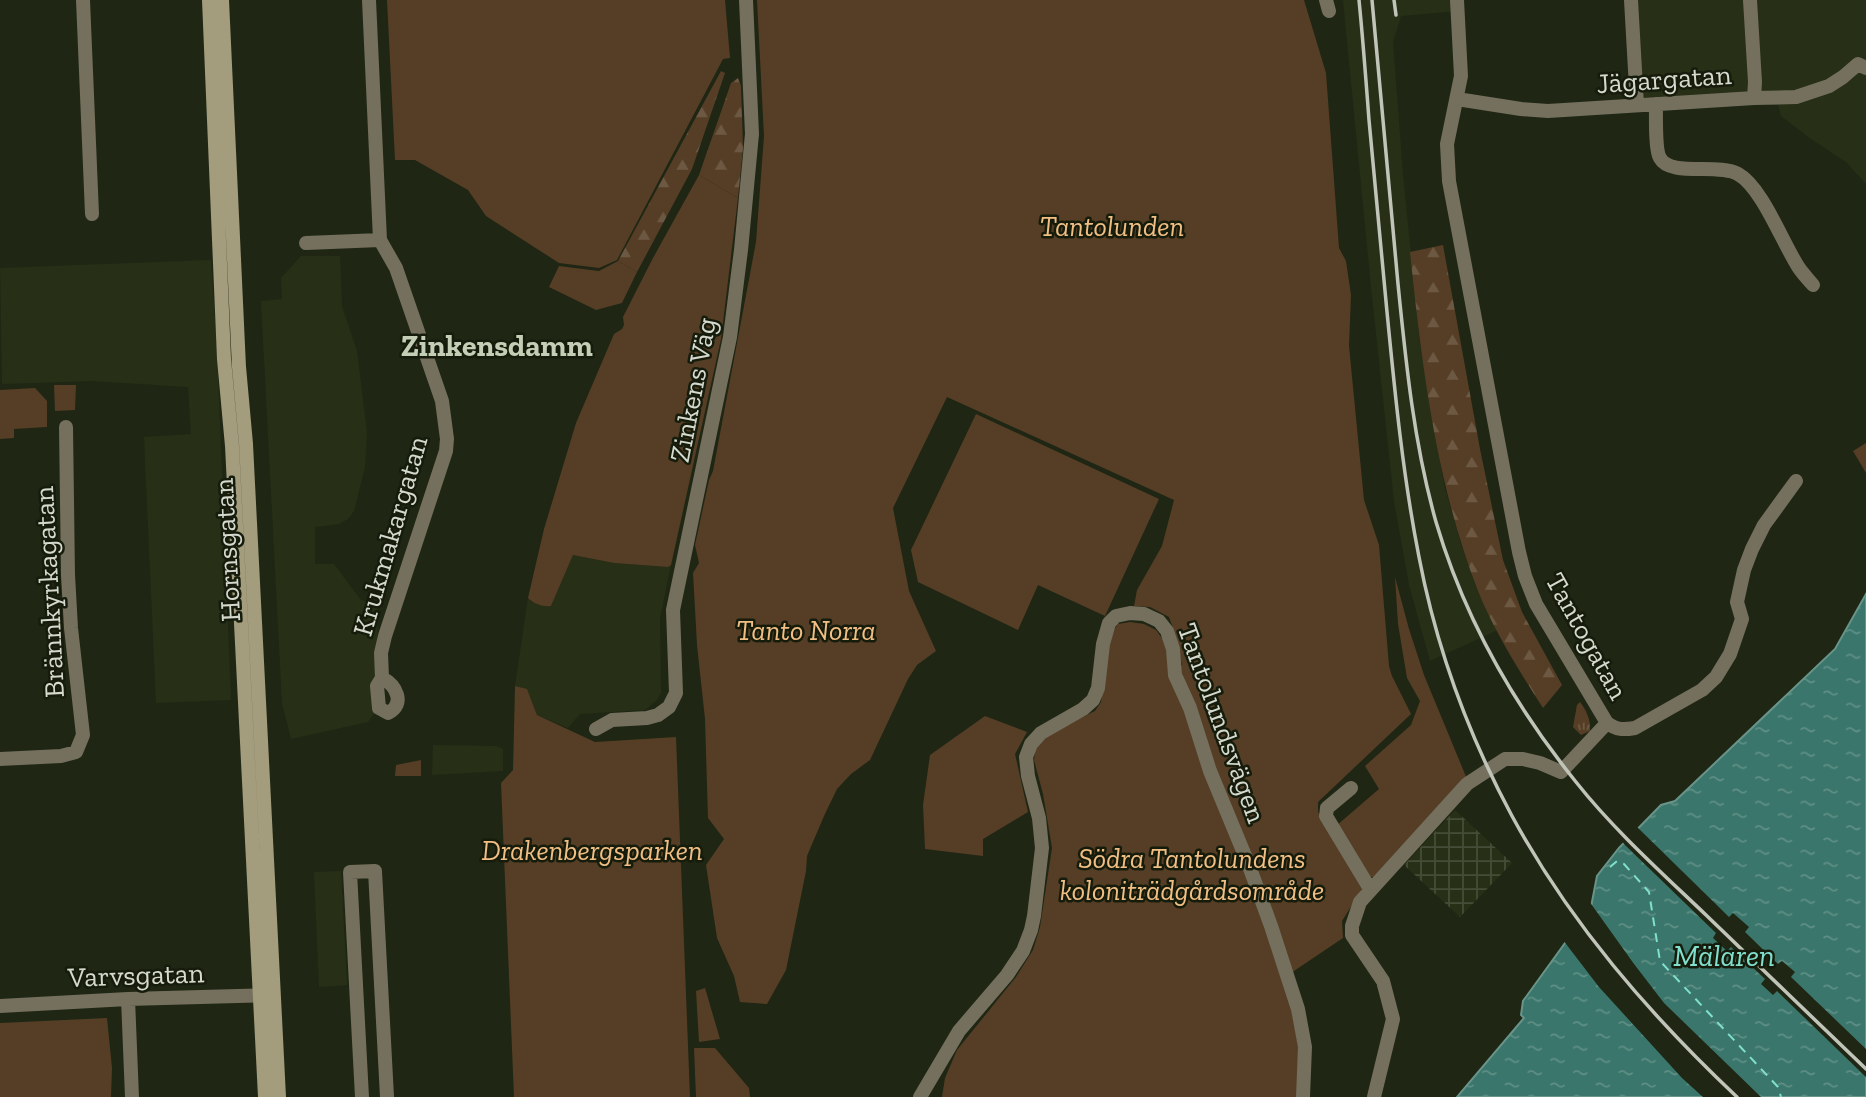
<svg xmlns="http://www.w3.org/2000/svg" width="1866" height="1097" font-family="'Zilla Slab',serif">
<defs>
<pattern id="industrial-grid" width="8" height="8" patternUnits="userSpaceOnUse" patternTransform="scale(1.75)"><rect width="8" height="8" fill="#272f17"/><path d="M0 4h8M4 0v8" fill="none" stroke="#454d38"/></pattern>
<pattern id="grass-tufts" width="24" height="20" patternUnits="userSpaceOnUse" patternTransform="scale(1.75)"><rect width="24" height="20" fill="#553e25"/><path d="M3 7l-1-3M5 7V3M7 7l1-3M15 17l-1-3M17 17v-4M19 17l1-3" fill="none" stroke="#6d5943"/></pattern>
<pattern id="forest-firs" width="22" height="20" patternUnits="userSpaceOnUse" patternTransform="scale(1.75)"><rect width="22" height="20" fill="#553e25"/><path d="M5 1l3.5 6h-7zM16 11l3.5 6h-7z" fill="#6d5943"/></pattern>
<pattern id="water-ripples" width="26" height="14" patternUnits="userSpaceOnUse" patternTransform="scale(1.75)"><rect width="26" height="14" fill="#3a766b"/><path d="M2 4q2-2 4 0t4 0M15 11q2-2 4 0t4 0" fill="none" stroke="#5f8f86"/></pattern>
</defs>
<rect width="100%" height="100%" fill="#1f2614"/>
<!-- built -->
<path fill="#272f17" d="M1343,0h115l1,11 -58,5 -8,26 10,132 16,161 11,74 15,79 16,56 18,50 19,36 -68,31 -21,-76 -15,-84 -23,-214z
M1630,0h236v184l-20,-22 -35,-23 -30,-23 -5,-22 -139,11z
M301,256h39l2,50 15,45 10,82 -2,34 -11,44 -6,8 -9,5 -24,3v37h19l27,36 16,5 2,102 -11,15 -77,17 -9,-36 -21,-402 21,-2 -1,-21z
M211,260l6,88 14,352 -75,3 -12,-266 47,-3 -3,-47 -95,-6 -91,3 -2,-116z
M573,555l41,8 54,4 3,-2 -11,53 1,75 -5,8 -11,9 -65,4 -12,14 -31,-13 -10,-25 -12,-4 13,-88 3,4 20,4z
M433,745l63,1 7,3v22l-71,4z
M341,871l6,114 -28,2 -5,-115z"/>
<!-- industrial -->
<path fill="url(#industrial-grid)" d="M1455,810l57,53 -52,54 -56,-52z"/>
<!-- grass -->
<path fill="url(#grass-tufts)" d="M1580,702c6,8 11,18 10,29l-9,4 -8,-8 4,-22z"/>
<!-- forest -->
<path fill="url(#forest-firs)" d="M721,71l4,2 -33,96 -55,103 -19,-11z
M738,78l3,8 2,62 -5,50 -39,-23 32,-92z
M1443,245l37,204 23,111 19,52 40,73 -19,23c-23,-36 -49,-77 -65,-117 -42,-108 -56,-224 -68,-339z"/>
<!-- green -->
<path fill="#553e25" d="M387,0h338l5,58 -7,1 -106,201 -18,8 -40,-5 -73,-47 -18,-26 -53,-30h-20z
M757,0h547l22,73 13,175 7,13 5,34 -2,51 15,154 15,45 10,121 3,10 19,38 -93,88v10l44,77 -20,32 1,17 -49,33 -8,8 13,72 -2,46h-355l3,-19 12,-28 59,-73 17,-27 7,-23 12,-79 -9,-54 -9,-34 1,-9 5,-9 14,-11 41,-20 6,-9 9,-67 8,-11 12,-2 14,2 12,6 8,11 8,31 10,-7 -6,-29 -7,-19 -19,-10 -16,-1 3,-16 25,-44 12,-46 -227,-103 -54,111 16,83 27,60 -19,14 -9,14 -38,81 -19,14 -14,15 -13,27 -17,40 -1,15 -20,99 -19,34 -27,-2 -6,-26 -17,-38 -11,-73 18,-26 -16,-21 -3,-99 -8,-74 -4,-72 6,-10 -4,-18 14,-65 4,-9 43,-229 8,-106z
M699,175l39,23 -17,141 -50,226 -3,2 -54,-4 -41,-8 -22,51c-7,1 -18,-2 -23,-8l16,-69 32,-106 38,-89 8,-5 2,-4 -1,-8 30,-59z
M618,261l19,11 -15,31 -26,7 -47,-23 10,-21 40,5z
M76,385l-1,25 -20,1 -1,-26z
M35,388l12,13v26l-33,2v9l-14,1v-49z
M976,414l183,85 -54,117 -67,-31 -20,45 -100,-48 -7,-32z
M1866,443v30l-13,-22z
M1395,577l14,52 15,46 43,104 -91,99 -10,-2 -30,-50 43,-37 -14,-23 46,-41 9,-24 -13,-23 -9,-54z
M515,686l12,3 10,26 58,27 81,-5 14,360h-176l-13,-314 12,-13z
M985,716l42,16 -12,22 13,58 -45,27v17l-58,-7 -2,-44 7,-50z
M421,760v16h-26l1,-11z
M705,988l15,51 -21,3 -3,-51z
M107,1018l5,50 -1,29h-111v-74z
M694,1048h21l34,40 1,9h-54z"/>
<!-- water -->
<path fill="url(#water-ripples)" stroke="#689489" stroke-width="2" d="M1866,594v503h-409l67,-79 -3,-3 2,-14 68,-94 6,-31 22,-28 42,-43 14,-4 160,-152z"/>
<!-- pier -->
<path fill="#1f2614" d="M1636,826l93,91 4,-4 16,14 -4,5 33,32 4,-3 13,11 -4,5 75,72v28l-89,-86 -4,4 -12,-11 4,-5 -34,-32 -4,4 -14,-13 3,-5 -91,-88 -4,-5z
M1589,901l45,63 30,39 97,94h-58l-21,-19 -83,-91 -36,-47 25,-35z"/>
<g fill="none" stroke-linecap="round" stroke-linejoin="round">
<!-- ferry -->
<path stroke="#80dfcd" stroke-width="2" stroke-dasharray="9 7" stroke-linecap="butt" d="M1610,867l7,-6 7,3 25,28 11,69 118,126 3,10"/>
<!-- minor -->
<path stroke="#74705d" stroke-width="14" d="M83,0l9,214
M369,0l11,240 16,28 46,133 5,38 -1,12 -61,185 -4,17 1,25 -5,8 2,22 9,5c18,-9 8,-28 -6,-35
M1326,0l3,11
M1457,0l4,76 -14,68 2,37 70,371 6,24 11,28 71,119c10,7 16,7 28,5l67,-38 14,-13 14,-23 12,-35 -5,-17 7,-32 8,-21 12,-24 32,-44
M1631,0l6,105
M1750,0l5,82 -1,16
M1457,99l64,10 27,2 206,-13 42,-1 33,-11 14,-9 15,-13 8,4
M1656,104c0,12 -1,46 4,54 10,19 58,5 78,16 24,13 45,70 61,94 4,6 10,12 14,17
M306,243l74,-3
M596,729l16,-9 35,-2 11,-3 11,-8 7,-14 -3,-83 57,-273 11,-87 11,-116 -6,-134
M0,759l61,-3 15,-4 7,-17 -12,-107 -3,-53 -2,-148
M1351,788l-24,20 -1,8 44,73
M128,999l4,98
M0,1006l128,-7 143,-4
M362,1097l-12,-225 25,-1 12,226
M920,1097l39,-66 48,-56 16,-24 8,-21 3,-14 8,-68 -3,-30 -11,-42 -2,-19 5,-13 10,-11 42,-24 10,-9 5,-12 5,-44 6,-21 7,-7 14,-3 14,1 15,7 8,10 6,18 2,26 15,33 20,63 38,92 23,63 27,83 7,38 -2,50
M1374,1097l19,-78 -10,-38 -31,-46v-9l8,-24 107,-118 38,-25h18l17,4 21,9 46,-49"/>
<!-- secondary -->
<path stroke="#a39c7d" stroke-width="14" d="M209,0l15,359 8,87 33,651
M222,0l17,367 7,77 33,653"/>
<!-- rail -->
<path stroke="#c1c5b9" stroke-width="3.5" d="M1359,0c4,40 7,80 10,120 6,64 12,128 18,192 8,82 16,164 32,245 17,89 50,179 93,259 58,107 137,198 225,281
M1372,0c9,94 17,189 26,284 8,80 16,160 38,238 28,95 78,183 140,260 38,48 85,90 130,133 53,51 107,103 160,154
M1394,0l2,15"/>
</g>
<g text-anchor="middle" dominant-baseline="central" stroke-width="5" stroke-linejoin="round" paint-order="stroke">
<!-- street labels -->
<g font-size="28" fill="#d5d9ce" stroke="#161c0b">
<text transform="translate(1664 79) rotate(-4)">Jägargatan</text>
<text transform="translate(693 390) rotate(-79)">Zinkens Väg</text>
<text transform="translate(390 536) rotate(-74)">Krukmakargatan</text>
<text transform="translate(227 550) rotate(-93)">Hornsgatan</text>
<text transform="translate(49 592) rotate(-93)">Brännkyrkagatan</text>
<text transform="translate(1587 636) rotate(61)">Tantogatan</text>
<text transform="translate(1222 723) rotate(70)">Tantolundsvägen</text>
<text transform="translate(136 975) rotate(-2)">Varvsgatan</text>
</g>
<!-- park labels -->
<g font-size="28" font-style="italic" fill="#f1be84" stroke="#161c0b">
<text x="1112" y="226">Tantolunden</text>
<text x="806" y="630">Tanto Norra</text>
<text x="592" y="850">Drakenbergsparken</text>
<text x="1192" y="858">Södra Tantolundens<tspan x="1192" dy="32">koloniträdgårdsområde</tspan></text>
</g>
<!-- neighbourhood labels -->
<g font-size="30" font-weight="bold" fill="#c4cdb6" stroke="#161c0b">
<text x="497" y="346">Zinkensdamm</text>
</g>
<!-- water labels -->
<g font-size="30" font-style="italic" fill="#80dfcd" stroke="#161c0b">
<text x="1724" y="956">Mälaren</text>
</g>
</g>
</svg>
